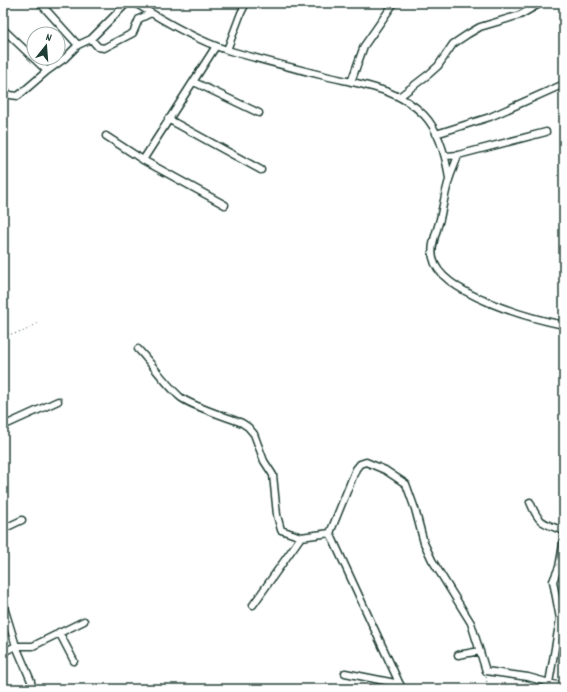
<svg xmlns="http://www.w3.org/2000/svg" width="567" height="692" font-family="Dekko,sans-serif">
<rect width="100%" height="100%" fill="#fff"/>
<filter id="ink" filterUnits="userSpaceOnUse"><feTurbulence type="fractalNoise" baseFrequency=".025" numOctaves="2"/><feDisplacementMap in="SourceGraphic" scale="8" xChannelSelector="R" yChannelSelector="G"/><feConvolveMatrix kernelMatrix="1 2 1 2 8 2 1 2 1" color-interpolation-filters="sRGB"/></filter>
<g filter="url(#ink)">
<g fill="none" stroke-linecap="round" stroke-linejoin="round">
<!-- minor casing -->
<g stroke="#1f3d34" stroke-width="9">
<path id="minor" d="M40,3l38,42
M135,3c27,17 61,37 92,47 31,9 62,17 94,25 35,9 76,12 103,40 16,17 22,42 25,64
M3,29l44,42
M91,39l7,8 6,1 29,-15 6,-14 12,-6
M227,50l14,-37 5,-10
M194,82l65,31
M351,82l13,-36 30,-43
M3,90l7,5 8,1 29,-25 18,-13 13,-13 13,-6 36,-36
M399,97l30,-23 9,-8 15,-22 15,-10 12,-7 40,-12 21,-12
M168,119l93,51
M436,134l54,-17 74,-33
M106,136l37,24 73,-114
M458,155c-2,8 -7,17 -9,25 -4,13 -6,26 -9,39 -3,12 -10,27 -7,39 7,36 100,61 131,67
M446,156l12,-1 88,-23
M143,160l82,45
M138,349c14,15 26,33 41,47 9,9 48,21 63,27l6,4 6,7 10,27 9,14 4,40 4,15 20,7 29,-4
M3,426l55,-25
M530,502c9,22 13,21 34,29
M3,529l19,-9
M3,604l13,42 15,35v8
M253,605l48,-68
M59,632l15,29
M3,652l13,-6h17l51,-25
M458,655l22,-4
M345,673l55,11
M549,683l11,-64 -7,-38 6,-14 5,-28
M402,689l-72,-156 26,-64 4,-5 6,-2 19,8 21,14 9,25 9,34 8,17 39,63 15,48 42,6 36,10"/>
</g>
<!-- path -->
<path stroke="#1f3d34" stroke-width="1" stroke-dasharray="1 3" stroke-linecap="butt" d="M562,3l2,1
M3,334c16,1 23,-3 36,-12
M486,677l2,12
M19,689l5,-3"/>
<!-- minor -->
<use href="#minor" stroke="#fff" stroke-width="6"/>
</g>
</g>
<!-- margin -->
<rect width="567" height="692" fill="none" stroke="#fff" stroke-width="16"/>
<rect x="8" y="8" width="551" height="676" fill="none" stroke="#1f3d34" stroke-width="1.5" filter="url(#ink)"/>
<!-- north arrow -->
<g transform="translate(46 46) rotate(17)"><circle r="19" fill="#ffffff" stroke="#a5b1ae"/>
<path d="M0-3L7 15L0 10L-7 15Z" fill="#1f3d34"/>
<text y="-6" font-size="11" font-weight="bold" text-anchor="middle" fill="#1f3d34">N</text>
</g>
</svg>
